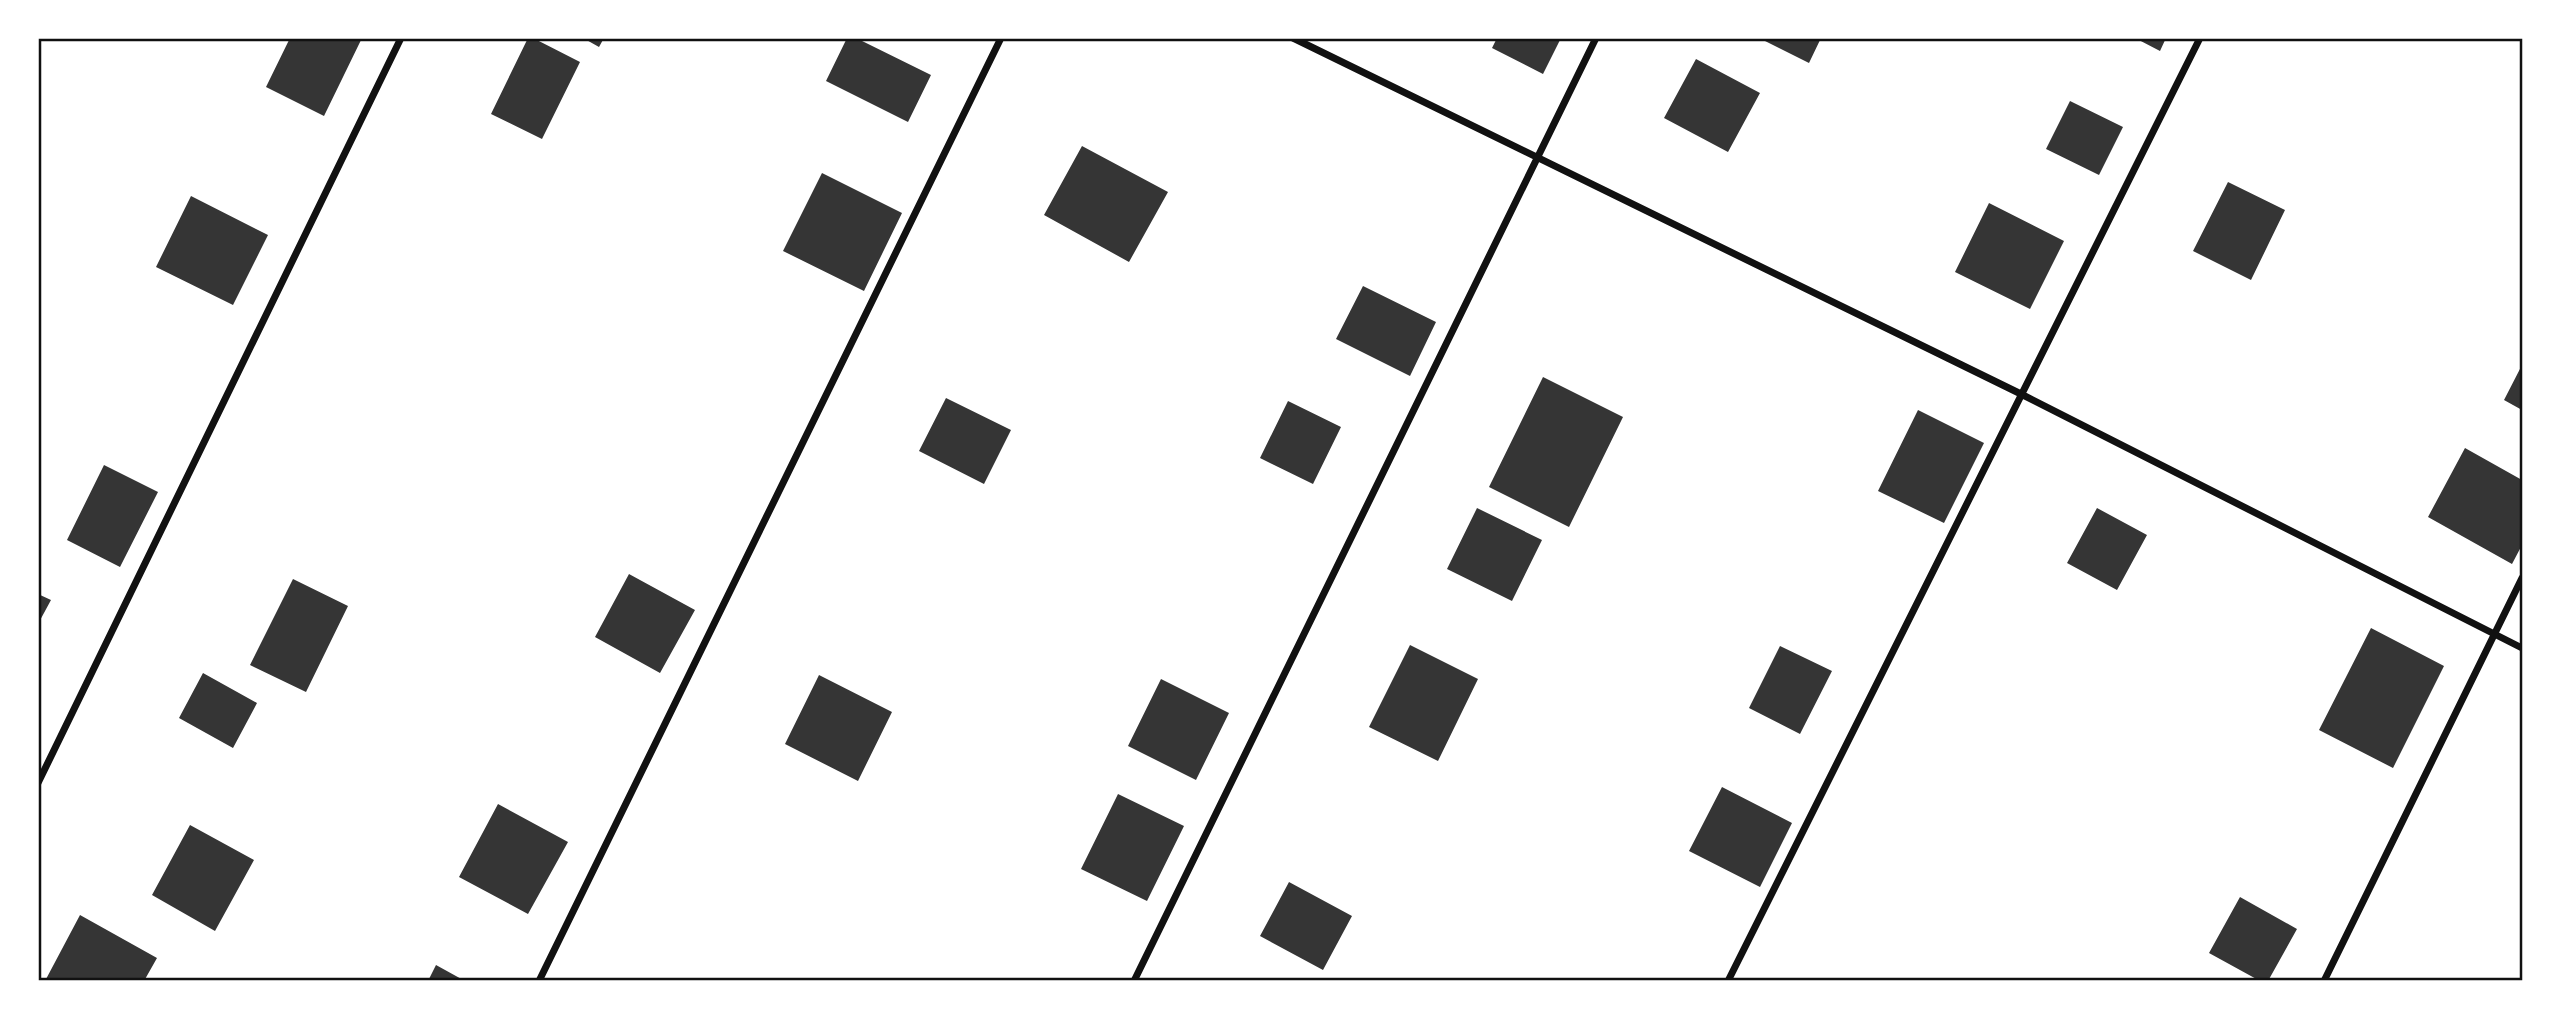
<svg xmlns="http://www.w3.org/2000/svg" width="2561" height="1019" font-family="Mulish,sans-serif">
<rect width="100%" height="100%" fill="#fff"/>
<!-- building -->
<path fill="#353535" d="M290,38h72l-38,78 -58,-29z
M528,38h5l47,24 -38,77 -51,-25z
M583,38h21l-5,9z
M847,38h9l75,37 -23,47 -82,-41z
M1497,38h64l-18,36 -51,-26z
M1759,38h62l-12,25z
M2135,38h31l-6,13z
M1696,59l64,34 -32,59 -64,-34z
M2070,101l53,26 -24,48 -53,-26z
M1082,146l86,46 -39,70 -85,-47z
M822,173l80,40 -38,78 -81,-40z
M2228,182l57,28 -34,70 -58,-29z
M191,196l77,39 -35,70 -77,-38z
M1989,203l75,38 -34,68 -75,-37z
M1363,286l73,36 -26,54 -74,-37z
M2522,365v45l-18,-10z
M1543,377l80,40 -54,110 -80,-40z
M946,398l65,32 -27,54 -65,-33z
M1288,401l53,26 -28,57 -53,-26z
M1918,410l66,33 -40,80 -66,-32z
M2465,448l57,32v65l-10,19 -84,-47z
M104,465l54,27 -38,75 -53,-27z
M1477,508l65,32 -30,61 -65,-32z
M2097,508l50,27 -30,55 -50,-27z
M629,574l66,36 -35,63 -65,-36z
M293,579l55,27 -42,86 -56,-27z
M38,594l13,6 -13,24z
M2371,628l73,38 -51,102 -74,-38z
M1410,645l68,34 -40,82 -69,-34z
M1780,646l52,25 -32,63 -51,-26z
M203,673l54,30 -24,45 -54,-30z
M819,675l73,37 -34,69 -73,-37z
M1161,679l68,34 -33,67 -68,-34z
M1722,787l70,36 -32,64 -71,-36z
M1118,794l66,32 -37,75 -66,-32z
M498,804l70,38 -40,72 -69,-37z
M190,825l64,35 -39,71 -63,-36z
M1289,882l63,34 -29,54 -63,-34z
M2240,897l57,32 -29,52h-8l-51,-28z
M80,915l77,43 -13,23h-99z
M436,965l29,16h-37z"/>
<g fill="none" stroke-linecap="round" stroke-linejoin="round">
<!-- minor -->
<path stroke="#111" stroke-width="7" d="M1293,38l728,356 501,254
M38,783l363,-745
M539,981l462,-943
M1134,981l462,-943
M1728,981l472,-943
M2324,981l198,-403"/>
</g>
<!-- border -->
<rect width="2561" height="1019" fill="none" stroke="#ffffff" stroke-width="80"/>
<rect x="40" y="40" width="2481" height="939" fill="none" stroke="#111" stroke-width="2.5"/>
</svg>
